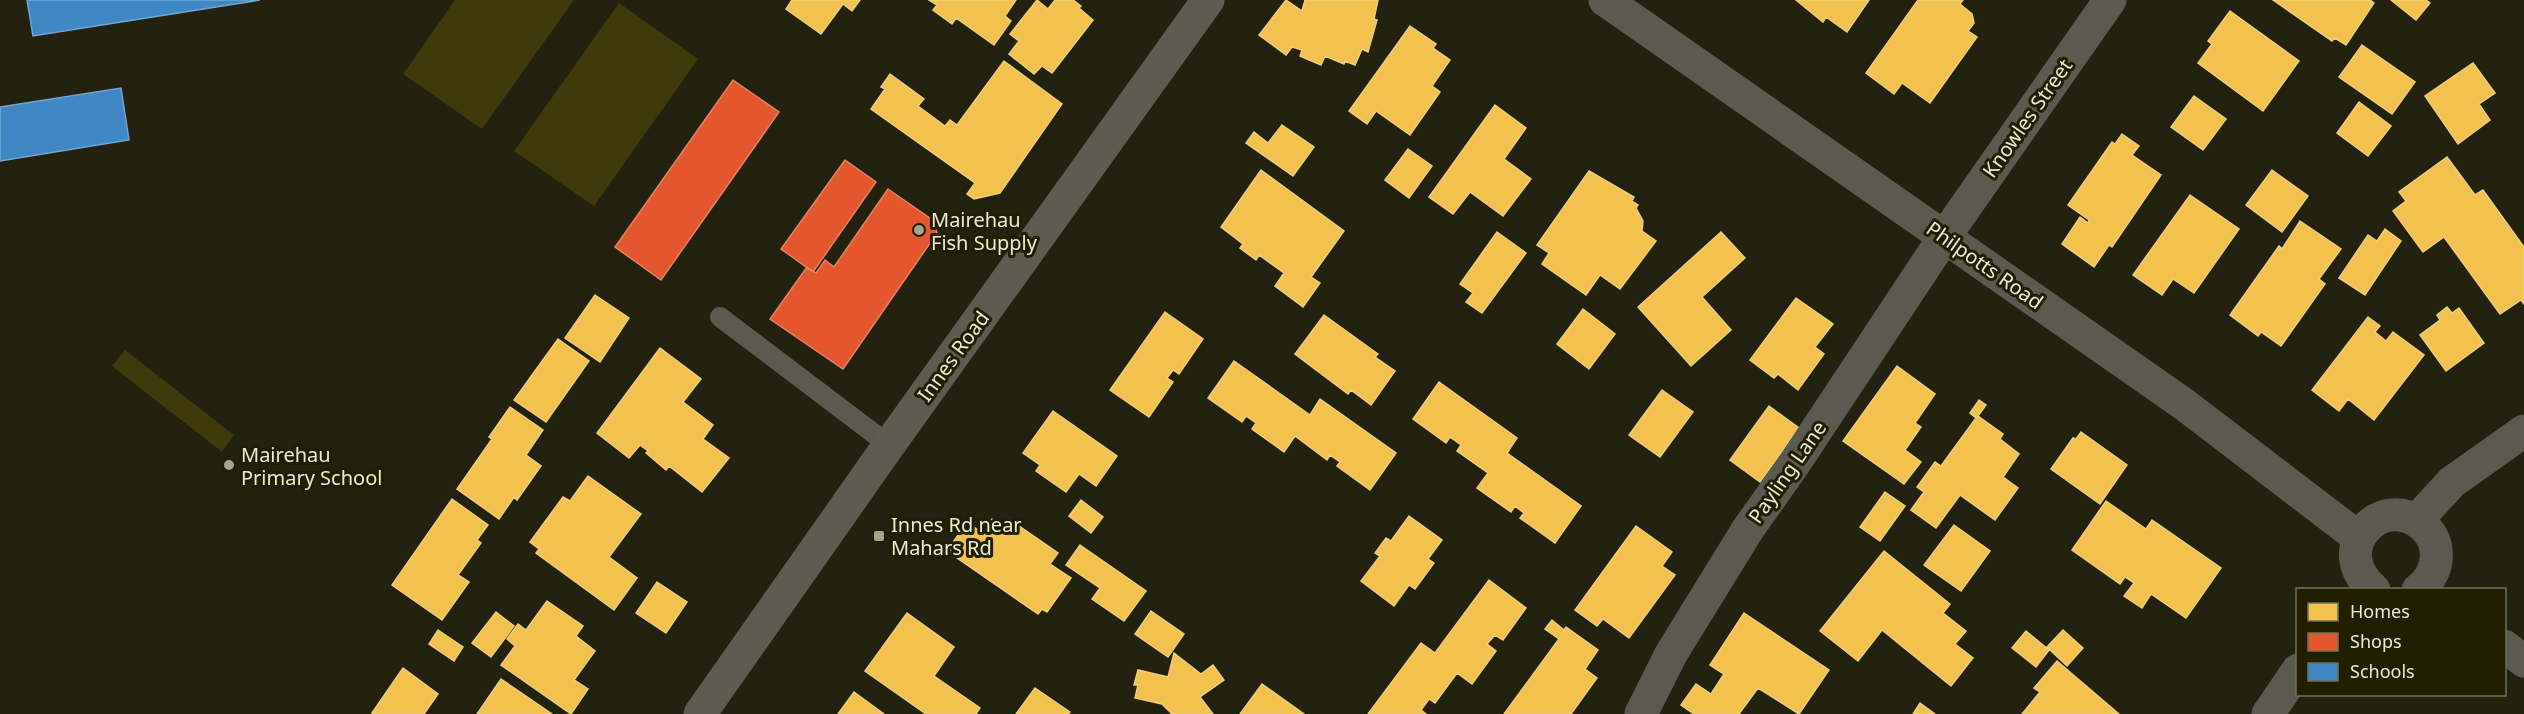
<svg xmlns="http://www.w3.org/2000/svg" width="2524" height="714" font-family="'Noto Sans',sans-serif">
<rect width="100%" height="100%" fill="#232210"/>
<!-- green -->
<path fill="#3e3a0a" d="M455,0h119l-92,129 -79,-55z
M619,3l79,56 -104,147 -80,-55z
M125,350l109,85 -12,17 -110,-86z"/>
<!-- homes -->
<path fill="#f2c14e" stroke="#f0ce78" stroke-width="1.5" d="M792,0h68l-8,11 -9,-7 -22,30 -35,-25z
M929,0h87l-11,16 6,5 -17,24 -38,-27 -4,6 -19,-14 4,-5z
M1037,0l11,9 7,-9h18l8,6 -2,2 14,12 -41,53 -10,-7 -8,8 -25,-20 10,-13 -9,-7z
M1286,0l16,11 3,-11h73l-4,19 3,1 -9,32 -6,-3 -7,16 -10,-4 -1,3 -19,-8 -4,9 -21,-9 2,-6 -10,-3 -6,8 -27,-20z
M1796,0h73l-22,32 -21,-15 -3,5z
M1918,0h45l-3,4 12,10 2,9 -6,8 9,6 -47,66 -28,-20 -8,11 -28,-21z
M2273,0h97l4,3 -28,42 -11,-7 -3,3z
M2391,0h35l4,3 -14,17z
M2230,11l69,50 -36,50 -65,-48 14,-19 -4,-3z
M1410,26l26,18 -3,4 17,12 -18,26 8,6 -30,43 -34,-24 -9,13 -18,-13z
M2362,45l53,37 -23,32 -53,-37z
M1004,61l58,43 -62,89 -26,6 -7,-5 8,-11 -104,-74 14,-20 -4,-2 9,-13 34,25 -6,7 27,20 5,-6 7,5z
M2473,63l22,30 -16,11 11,16 -32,24 -33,-48z
M2194,96l32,23 -23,31 -32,-23z
M2359,102l32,24 -23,30 -31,-23z
M1495,105l31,23 -22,31 27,20 -28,37 -33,-24 -17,22 -24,-17z
M1282,125l32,22 -21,29 -47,-33 8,-11 14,11z
M2122,134l17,12 -7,9 29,20 -49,72 -3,-2 -15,22 -32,-23 18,-27 8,6 1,-3 -21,-15 44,-63 3,2z
M1408,149l24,17 -23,32 -24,-18z
M2447,157l28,38 8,-5 41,57v57l-3,-4 -21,14 -56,-77 -21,15 -30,-41 13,-10 -7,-9z
M1261,170l83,61 -33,46 9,6 -17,24 -28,-21 9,-13 -25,-18 -3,5 -16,-12 3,-4 -22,-17z
M2272,170l36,26 -26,36 -36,-27z
M1589,171l45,26 -2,4 6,4 -2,3 7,13 -1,10 14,10 -36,48 -20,-14 -14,20 -44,-31 7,-11 -12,-8z
M2190,195l49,34 -45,64 -21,-14 -11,16 -29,-20z
M2300,221l41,28 -22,30 6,5 -44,62 -20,-14 -3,4 -28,-21 49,-69 3,3z
M2385,229l16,12 -36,54 -26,-17 29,-43 9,6z
M1497,232l29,21 -44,60 -16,-11 7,-9 -13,-9z
M1721,232l24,26 -43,39 29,33 -40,36 -53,-59z
M595,295l34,23 -29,44 -35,-24z
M1796,298l37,26 -18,23 9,7 -26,36 -20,-16 -4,4 -24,-18z
M2447,307l5,6 7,-5 25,35 -38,28 -26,-36 20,-15 -3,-5z
M1583,309l32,25 -26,35 -32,-25z
M1165,312l38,27 -24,35 -6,-4 -6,8 6,4 -24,35 -39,-27z
M1324,315l54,39 -3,3 20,14 -24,34 -20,-15 -3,4 -53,-40z
M2368,317l12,9 -5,6 11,9 7,-9 31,23 -50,65 -26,-21 -9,12 -27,-21z
M558,339l31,22 -43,61 -32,-22z
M660,348l41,31 -18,23 30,23 -10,14 26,19 -27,34 -33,-26 -3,4 -20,-17 2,-2 -8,-6 -11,13 -32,-25z
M1234,361l76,54 10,-16 76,54 -26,37 -33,-24 3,-4 -10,-7 -3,5 -32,-24 -11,16 -32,-23 4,-6 -10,-7 -4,6 -34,-24z
M1897,366l38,28 -20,29 6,4 -16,23 16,12 -17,22 -61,-43z
M1439,382l78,56 -10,15 74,53 -26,37 -35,-25 4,-5 -9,-7 -4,6 -34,-24 11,-15 -31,-22 4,-6 -11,-8 -4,6 -33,-24z
M1662,390l31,22 -33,45 -31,-22z
M1979,400l7,5 -8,11 25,18 -3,5 19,15 -16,23 15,11 -23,32 -35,-25 -24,33 -25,-18 13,-18 -7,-5 18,-25 6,4 35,-48 -6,-5z
M1769,406l30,22 -39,54 -30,-22z
M510,407l33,23 -17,25 15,11 -24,34 -3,-3 -15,22 -42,-30 35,-50 -3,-2z
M1053,411l64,45 -21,30 -17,-12 -13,18 -30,-21 4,-6 -17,-12z
M2081,432l46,33 -27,39 -49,-35 22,-31 3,1z
M588,476l53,38 -32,43 28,21 -23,32 -78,-57 3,-4 -9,-7 33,-45 7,4z
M1885,492l20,14 -25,35 -20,-14z
M452,499l36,26 -11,15 4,3 -23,32 11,7 -27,38 -50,-35z
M1081,500l22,17 -12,16 -22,-17z
M2106,501l40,28 6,-9 69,48 -35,50 -35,-24 -9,14 -18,-12 10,-13 -9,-6 -5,7 -48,-34z
M1409,516l33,24 -14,19 6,4 -19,26 -6,-4 -15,21 -33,-25 19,-25 -5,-3 11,-15 5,3z
M992,519l11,8 6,-8 49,34 -8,11 21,14 -24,34 -5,-3 -4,5 -91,-63 20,-29 15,11z
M1954,525l36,26 -29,40 -37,-26z
M1636,526l36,26 -10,14 13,9 -46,63 -26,-19 -6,7 -22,-16z
M1080,545l66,46 -22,30 -32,-22 8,-11 -34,-23z
M1884,551l66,53 -7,9 23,18 -11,13 18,14 -22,28 -69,-56 -24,31 -38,-30z
M1489,580l37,28 -23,32 -8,-5 -8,9 9,7 -24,33 -15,-11 -22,30 -6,-4 -8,11 5,4h-58l53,-71 14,10z
M657,582l30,20 -21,31 -30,-20z
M547,601l36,25 -7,10 19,15 -21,29 14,9 -17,25 -70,-49 14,-19 -8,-7 11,-15 8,6z
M1151,611l33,23 -16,23 -33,-23z
M496,612l18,14 -23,31 -19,-14z
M907,613l47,34 -20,29 46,32 -4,6h-50l-61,-43z
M1744,613l85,57 -30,44 -41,-26 -19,26h-45l-13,-9 15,-21 15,10 13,-20 -14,-9z
M1552,620l12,10 2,-3 32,23 -13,19 12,9 -26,36h-67l55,-75 -14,-10z
M438,630l25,17 -9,14 -25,-17z
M2063,630l20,18 -16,18 -20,-19z
M2026,631l23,19 -13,17 -24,-19z
M1174,653l27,21 12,-9 11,15 -24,17 13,17h-41l-10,-10 -27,-6 3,-13h-4l4,-15 30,7z
M2057,661l62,53h-97l18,-22 -6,-4z
M403,668l35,26 -14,20h-50l-2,-1z
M501,679l51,35h-75z
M1262,684l42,30h-64z
M1035,688l35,24 -2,2h-52z
M854,692l30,22h-46z
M1920,703l15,11h-22z"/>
<!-- shops -->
<path fill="#e4572e" stroke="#e68361" stroke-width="1.5" d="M733,80l46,32 -118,168 -46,-33z
M845,160l31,22 -63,90 -32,-23z
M888,189l46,32 3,12 -94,136 -73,-50 37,-52 9,6 9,-13 9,7z"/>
<!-- schools -->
<path fill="#3f88c5" stroke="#73a6cb" stroke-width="1.5" d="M27,0h233l-227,36z
M121,88l8,52 -129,21v-54z"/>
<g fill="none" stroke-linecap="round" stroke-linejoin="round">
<!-- service -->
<path stroke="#5a5a51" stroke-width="20" d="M720,317l169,128"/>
<!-- minor -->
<path stroke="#5a5a51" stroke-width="33" d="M2417,520l35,-38 72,-51
M1641,714l30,-60 77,-125 44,-62 153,-231 165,-236
M2268,714l30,-44"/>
<!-- tertiary -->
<path stroke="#5a5a51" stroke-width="33" d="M1605,0l580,405 174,133
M2374,590c-49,-42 10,-100 49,-64 7,6 12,14 13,24 2,16 -5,30 -18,40
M2504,646l20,15"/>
<!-- secondary -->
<path stroke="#5d5c51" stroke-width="33" d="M700,714l189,-269 319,-445"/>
</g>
<!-- markers -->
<g fill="#a6a593" stroke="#211f00" stroke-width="2">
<circle cx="919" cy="230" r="6"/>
<circle cx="229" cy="465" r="6"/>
<rect x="873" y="530" width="12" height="12" rx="3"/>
</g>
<g text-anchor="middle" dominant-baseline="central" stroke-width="6" stroke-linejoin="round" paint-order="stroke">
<!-- street labels -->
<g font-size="20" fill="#ecebd9" stroke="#211f00">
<text transform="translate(2027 118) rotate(-55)">Knowles Street</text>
<text transform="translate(1985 265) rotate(35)">Philpotts Road</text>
<text transform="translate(953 356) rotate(-54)">Innes Road</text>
<text transform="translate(1787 472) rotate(-55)">Payling Lane</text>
</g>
<!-- poi labels -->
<g font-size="20" fill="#ecebd9" stroke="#211f00" text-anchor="start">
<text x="931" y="219">Mairehau<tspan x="931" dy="23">Fish Supply</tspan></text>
<text x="241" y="454">Mairehau<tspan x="241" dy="23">Primary School</tspan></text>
<text x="891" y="524">Innes Rd near<tspan x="891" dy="23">Mahars Rd</tspan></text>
</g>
</g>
<!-- legend -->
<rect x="2296" y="588" width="210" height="108" fill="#211f00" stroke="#727157" stroke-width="1.5"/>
<rect x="2308" y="603" width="30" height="18" fill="#f2c14e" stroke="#727157" stroke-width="1.5"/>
<text x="2350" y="618" font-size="18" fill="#ecebd9">Homes</text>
<rect x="2308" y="633" width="30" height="18" fill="#e4572e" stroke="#727157" stroke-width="1.5"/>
<text x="2350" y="648" font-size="18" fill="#ecebd9">Shops</text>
<rect x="2308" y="663" width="30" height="18" fill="#3f88c5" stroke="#727157" stroke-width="1.5"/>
<text x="2350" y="678" font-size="18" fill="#ecebd9">Schools</text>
</svg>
